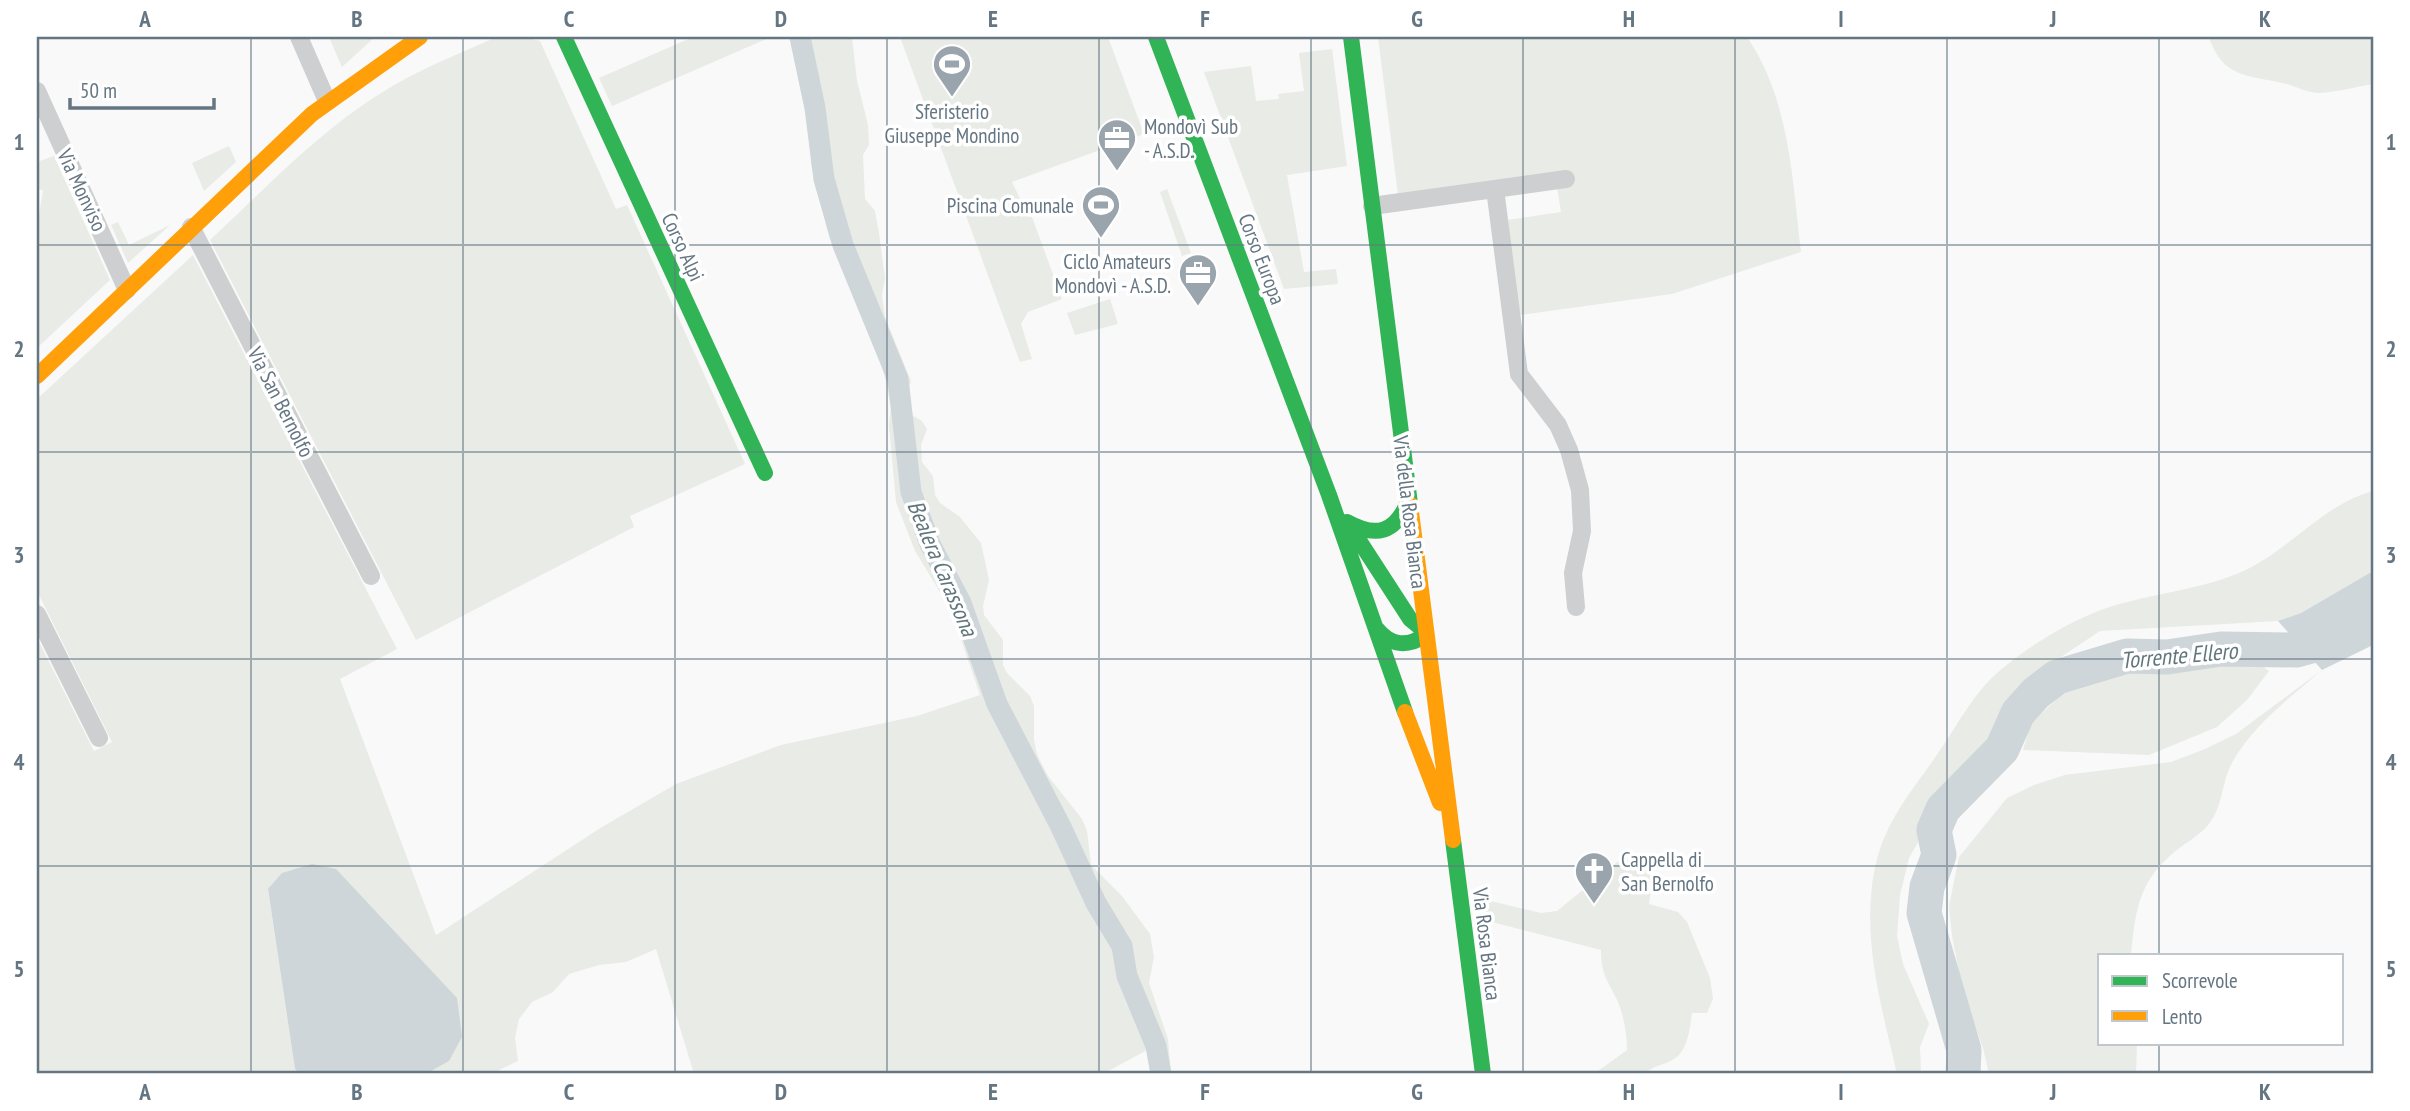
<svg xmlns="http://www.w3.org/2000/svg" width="2410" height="1111" font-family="'PT Sans Narrow',sans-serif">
<rect width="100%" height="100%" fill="#f9f9f9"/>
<!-- green -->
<path fill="#e8ebe6" d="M329,37h46l-33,30z
M497,37h27l16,4 76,168 11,-4 118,259 -115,52 4,11 -218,113 -206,-400c55,-51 108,-108 171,-147 36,-23 77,-39 116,-56z
M693,37h78l-159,69 -13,-28z
M793,37h59l5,44 11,44 1,20 -6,10 2,44 10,12 4,22 6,45 -3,17 3,22 26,64 -5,16 4,17 12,7 5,8 -6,16 1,17 11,14 2,19 5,8 20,14 21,26 8,37 -6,26 1,9 19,25v25l4,8 23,23 4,10v34l3,14 11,22 34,43 5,12 4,34 31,31 28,38 4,23 -5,26 19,56 3,35h-17l-5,-25 -46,25h-409l-38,-125 -30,13 -27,3 -30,9 -16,18 -21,10 -13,17 -4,19 3,23 -27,13h-65l23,-13 -181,-171 27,179 5,5h-263v-436l57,113 18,-9 -75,-151v-192l156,-144 204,394 -57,30 96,256 166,-108 74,-43 105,-39 136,-29 63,-21 -29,-85 -36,-59 -19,-49 -7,-77 2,-18 -5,-25 -7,-27 -50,-118 -18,-73 -2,-48z
M900,37h208l36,97 -132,48 17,35h3l30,82 -34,13 -7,12 11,35 -12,3z
M1378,37h369c43,63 45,141 54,215l-129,42 -152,21 -13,-95 54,-8 -6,-38 -157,21z
M2209,37h164v47c-18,3 -36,8 -54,9 -10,0 -22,-6 -32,-9 -36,-9 -64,-4 -78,-47z
M1332,49l15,117 -60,9 17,97 32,-3 2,15 -54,5 -80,-217 47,-6 5,35 23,-2 -1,-5 26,-3 -5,-38z
M229,146l7,16 -32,29 -12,-28z
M54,156l56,124 -73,68v-120l6,-38 -6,-1v-27z
M1167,189l24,64 -9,3 -22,-64z
M118,222l11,23 41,-20 -42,38 -17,-38z
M1110,299l8,25 -43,11 -8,-22z
M2373,491v80l-72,42 -23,8 -178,10 -39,26 -37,32 -26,51 -52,53 -37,65 -9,37 -3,41 6,28 26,60 -9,23 1,27h-24c-13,-57 -31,-119 -26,-178 5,-62 29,-89 63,-137 18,-25 31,-51 51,-74 25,-27 72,-57 106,-71 47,-20 100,-21 148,-41 50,-21 82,-68 134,-82z
M2219,654l29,2 21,15 -22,29 -30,27 -68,28 -126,-5 8,-27 28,-26 35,-25 36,-10 37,1z
M2322,670c-31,27 -68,54 -89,91 -12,20 -9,45 -25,64 -10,12 -25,19 -37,30 -33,28 -36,59 -40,100h-31v88h37l-1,31h-147l-6,-26 -19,-51 -12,-61 -3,-30 10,-49 48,-59 27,-13 31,-10 106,-13 34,-13 31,-15z
M1621,859l29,6 2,16 -3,23 29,8 9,10 23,56 3,21 -6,14h-15c-2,14 -4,38 -18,46 -11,7 -20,5 -29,15h-45l-2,-3 29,-21c0,-15 -3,-34 -9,-48 -10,-22 -17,-26 -17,-52l-117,-30 -2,-21 59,14 16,-2z"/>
<!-- water -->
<path fill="#ced6d9" d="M2373,571v74l-51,25 -44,-49 23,-8z
M312,864l24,5 121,129 5,39 -13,24 -23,13h-126l-5,-5 -27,-180 14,-16z"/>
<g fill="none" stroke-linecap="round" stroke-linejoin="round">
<!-- canal -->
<path stroke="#ced6d9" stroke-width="21" d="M800,37l15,71 9,71 19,66 55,134 13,113 19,52 31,59 36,101 64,123 35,76 26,43 5,30 29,70 5,28"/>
<!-- river -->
<path stroke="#ced6d9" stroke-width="35" d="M1963,1074l1,-24 -40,-137 3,-26 12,-32 -5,-25 9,-21 59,-60 16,-36 18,-20 21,-16 70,-21 40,1 54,-8 75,1 33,-9 44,-21"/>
<!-- street -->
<path stroke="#cecfd0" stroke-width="18" d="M299,37l28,64
M37,91l90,199
M1495,189l24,185 39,51 11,25 11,40 2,41 -9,42 3,34
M1372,206l194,-27
M191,227l180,349
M37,614l62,124"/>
<!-- fast -->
<path stroke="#30b455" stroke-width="16" d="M564,37l201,436
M1156,37l173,458 76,217
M1351,37l59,467
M1347,522c29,16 48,11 61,-20
M1351,528l59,91 16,13
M1376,628c15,18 30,20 50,7
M1453,840l30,234"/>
<!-- slow -->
<path stroke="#ff9f0a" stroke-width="16" d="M37,376l275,-262 108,-77
M1410,504l43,336
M1405,712l35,91"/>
</g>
<!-- grid -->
<path fill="none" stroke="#657683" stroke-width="2" stroke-opacity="0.55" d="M251,37v1037M463,37v1037M675,37v1037M887,37v1037M1099,37v1037M1311,37v1037M1523,37v1037M1735,37v1037M1947,37v1037M2159,37v918M37,245h2336M37,452h2336M37,659h2336M37,866h2336M2159,1043v31"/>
<!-- icons -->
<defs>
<g id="stadium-pin" transform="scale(2.0125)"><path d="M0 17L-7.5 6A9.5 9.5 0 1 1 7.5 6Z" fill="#99a4ac" stroke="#fff"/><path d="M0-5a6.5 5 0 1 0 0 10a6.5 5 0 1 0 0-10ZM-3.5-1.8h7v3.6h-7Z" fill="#fff"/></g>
<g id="office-pin" transform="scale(2.0125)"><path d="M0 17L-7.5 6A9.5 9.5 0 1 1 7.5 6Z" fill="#99a4ac" stroke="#fff"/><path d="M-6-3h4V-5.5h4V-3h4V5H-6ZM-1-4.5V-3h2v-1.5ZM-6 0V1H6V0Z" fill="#fff"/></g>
<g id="church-pin" transform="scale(2.0125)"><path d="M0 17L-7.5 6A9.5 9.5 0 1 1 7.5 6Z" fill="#99a4ac" stroke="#fff"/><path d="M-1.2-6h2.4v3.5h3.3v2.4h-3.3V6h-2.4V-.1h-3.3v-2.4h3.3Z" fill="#fff"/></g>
</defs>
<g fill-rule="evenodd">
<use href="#stadium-pin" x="952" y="64"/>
<use href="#office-pin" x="1117" y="138"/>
<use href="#stadium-pin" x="1101" y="205"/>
<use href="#office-pin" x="1198" y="273"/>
<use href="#church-pin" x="1594" y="871"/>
</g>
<g text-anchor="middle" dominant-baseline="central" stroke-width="7" stroke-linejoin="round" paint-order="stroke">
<!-- poi labels -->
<g font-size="21" fill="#657683" stroke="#fff" text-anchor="start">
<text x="952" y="111" text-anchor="middle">Sferisterio<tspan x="952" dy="24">Giuseppe Mondino</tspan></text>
<text x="1144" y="126">Mondovì Sub<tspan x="1144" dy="24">- A.S.D.</tspan></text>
<text x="1074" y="205" text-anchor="end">Piscina Comunale</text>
<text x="1171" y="261" text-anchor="end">Ciclo Amateurs<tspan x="1171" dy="24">Mondovì - A.S.D.</tspan></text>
<text x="1621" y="859">Cappella di<tspan x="1621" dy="24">San Bernolfo</tspan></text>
</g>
<!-- street labels -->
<g font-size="21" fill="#657683" stroke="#fff">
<text transform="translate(82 190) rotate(65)">Via Monviso</text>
<text transform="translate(683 247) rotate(65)">Corso Alpi</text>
<text transform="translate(1262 259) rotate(69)">Corso Europa</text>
<text transform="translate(281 402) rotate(63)">Via San Bernolfo</text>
<text transform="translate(1410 512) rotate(83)">Via della Rosa Bianca</text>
<text transform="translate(1487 944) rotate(83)">Via Rosa Bianca</text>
</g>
<!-- water labels -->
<g font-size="23" font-style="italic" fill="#60757c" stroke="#fff">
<text transform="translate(943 568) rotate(67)">Bealera Carassona</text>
<text transform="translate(2179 655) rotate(-5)">Torrente Ellero</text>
</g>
</g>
<!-- border -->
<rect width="2410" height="1111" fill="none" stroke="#ffffff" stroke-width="77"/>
<!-- legend -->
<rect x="2098" y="954" width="245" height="91" fill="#ffffff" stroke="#c1c8cd" stroke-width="2"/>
<rect x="2112" y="976" width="35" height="10" fill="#30b455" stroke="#c1c8cd" stroke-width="2"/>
<text x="2162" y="988" font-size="21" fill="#657683">Scorrevole</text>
<rect x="2112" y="1011" width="35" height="10" fill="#ff9f0a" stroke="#c1c8cd" stroke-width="2"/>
<text x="2162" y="1024" font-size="21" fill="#657683">Lento</text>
<!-- scale -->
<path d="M70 98v10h144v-10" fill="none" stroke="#657683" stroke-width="3.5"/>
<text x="80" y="98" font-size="21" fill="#657683" stroke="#ffffff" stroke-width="5" paint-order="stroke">50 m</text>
<rect x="38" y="38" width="2334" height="1034" fill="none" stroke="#657683" stroke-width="2.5"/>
<g font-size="23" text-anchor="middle" font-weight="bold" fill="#657683">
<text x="145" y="27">A</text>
<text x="357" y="27">B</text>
<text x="569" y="27">C</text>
<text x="781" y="27">D</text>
<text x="993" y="27">E</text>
<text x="1205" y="27">F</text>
<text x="1417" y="27">G</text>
<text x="1629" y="27">H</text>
<text x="1841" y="27">I</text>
<text x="2053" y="27">J</text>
<text x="2265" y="27">K</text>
<text x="19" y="150">1</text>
<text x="2391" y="150">1</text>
<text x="19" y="357">2</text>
<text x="2391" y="357">2</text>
<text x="19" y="563">3</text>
<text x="2391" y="563">3</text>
<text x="19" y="770">4</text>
<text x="2391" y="770">4</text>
<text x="19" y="977">5</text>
<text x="2391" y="977">5</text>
<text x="145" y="1100">A</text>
<text x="357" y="1100">B</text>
<text x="569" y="1100">C</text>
<text x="781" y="1100">D</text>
<text x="993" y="1100">E</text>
<text x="1205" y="1100">F</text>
<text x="1417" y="1100">G</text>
<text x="1629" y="1100">H</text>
<text x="1841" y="1100">I</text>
<text x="2053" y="1100">J</text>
<text x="2265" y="1100">K</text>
</g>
</svg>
